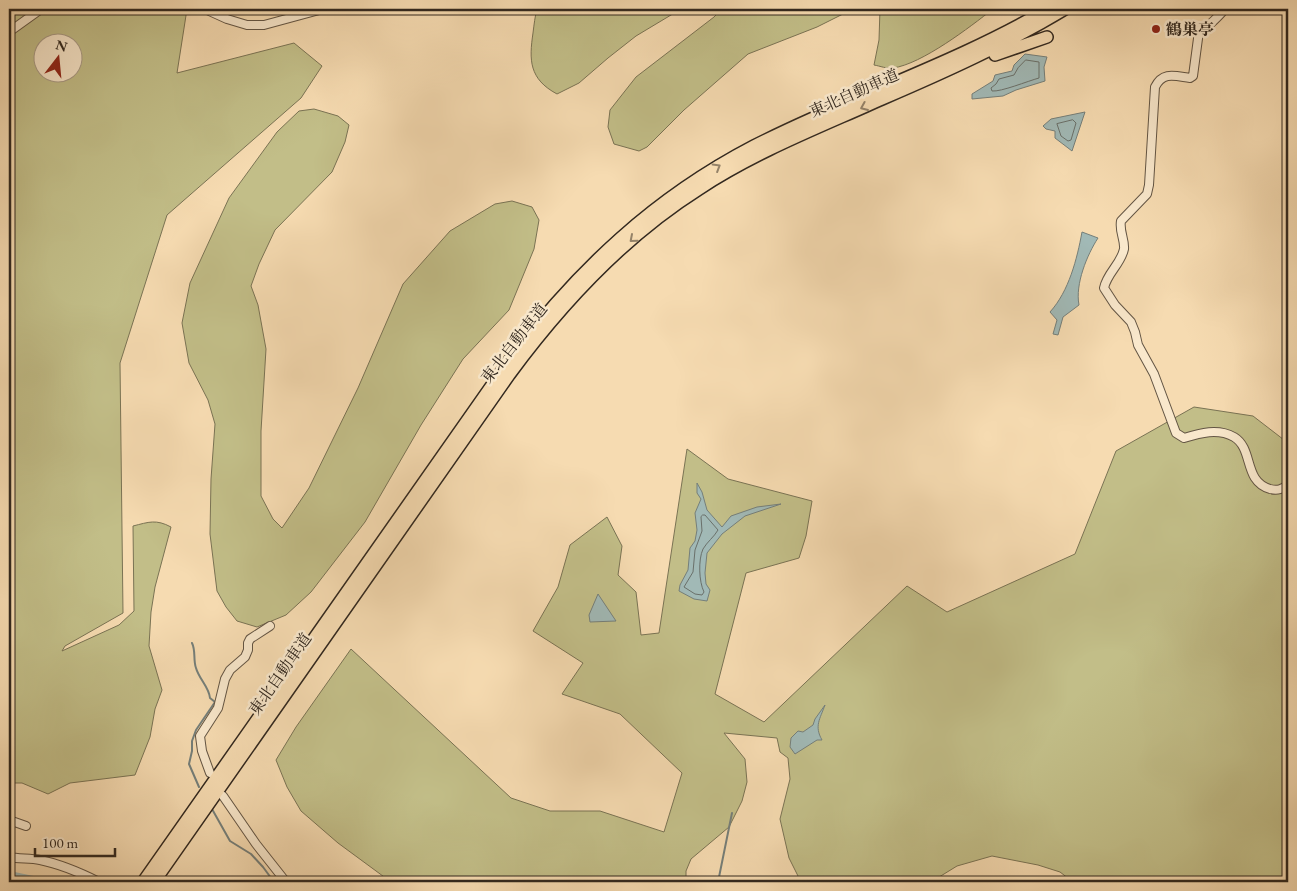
<svg xmlns="http://www.w3.org/2000/svg" width="1297" height="891" font-family="'EB Garamond','Noto Serif JP',serif">
<rect width="100%" height="100%" fill="#f6dbb1"/>
<filter id="stains"><feTurbulence type="fractalNoise" baseFrequency=".004" numOctaves="4"/><feColorMatrix values="0 0 0 0 .2 0 0 0 0 .09 0 0 0 0 .02 0 0 0 .5 -.17"/></filter>
<radialGradient id="worn" r=".72"><stop offset=".6" stop-color="#630" stop-opacity="0"/><stop offset="1" stop-color="#630" stop-opacity=".3"/></radialGradient>
<!-- green -->
<path fill="#c2be88" stroke="#7a7354" fill-rule="evenodd" d="M9,9h178l-10,64 117,-30 28,23 -21,32 -134,117 -47,148 3,250 -58,33 -3,5 57,-26 15,-14 -1,-85c16,-4 23,-7 38,1l-16,60 -4,25 -2,34 13,44 -7,19 -5,28 -15,38 -65,8 -22,11 -26,-11h-13zM42,42h30v30h-30z
M537,9h144l-45,27 -28,22 -29,25 -22,11c-28,-15 -28,-34 -24,-61 1,-8 2,-17 4,-24z
M722,9h131l-36,18 -69,27 -64,56 -37,37 -8,4 -25,-7 -6,-17 2,-17 26,-33 78,-60z
M880,9h113c-23,18 -71,55 -100,59 -6,1 -13,-2 -19,-3l5,-25z
M314,109l24,7 11,9 -4,17 -13,30 -57,58 -16,34 -8,22 7,19 8,44 -5,82v65l12,23 9,9 27,-40 49,-100 45,-104 47,-53 45,-27 17,-3 20,6 7,13 -5,29 -25,61 -46,49 -42,66 -56,97 -54,70 -25,23 -29,12 -20,-6 -11,-14 -9,-16 -7,-57 1,-55 4,-55 -7,-24 -19,-37 -7,-40 8,-40 39,-85 48,-66 22,-21z
M1194,407l59,9 35,27v439h-215l-13,-10 -22,-7 -46,-9 -35,10 -26,16h-130l-12,-24 -9,-39 10,-40 -2,-21 -8,-6 -3,-14 -53,-5 21,26 2,23 -5,19 -13,26 -38,32 -5,12v11h-295l-53,-39 -37,-32 -14,-24 -11,-27 20,-33 55,-78 160,149 39,13h50l64,21 18,-59 -62,-59 -58,-20 21,-31 -50,-32 25,-44 12,-42 37,-28 15,29 -4,29 18,17 5,43 18,-2 28,-184 41,30 84,22 -6,35 -7,22 -53,15 -31,121 49,28 143,-136 40,26 128,-58 41,-103z"/>
<!-- water -->
<path fill="#a1b9b6" stroke="#757f7a" d="M1025,54l22,3 -3,10 1,14 -29,9 -13,6 -31,3v-5l21,-13 2,-6 17,-4 2,-6z
M1085,112l-13,39 -17,-13v-7l-9,-2 -3,-3 8,-7z
M1082,232l16,6c-11,17 -23,46 -19,67l-16,12 -5,18 -5,-1 4,-14 -7,-8c19,-21 27,-53 32,-80z
M697,483l5,9 5,18 15,17 9,-11 26,-9 24,-3 -36,12 -23,18 -15,19 -2,20 1,11 4,6 -3,11 -13,-2 -15,-8 1,-6 8,-15 2,-22 5,-7 2,-11 -2,-17 6,-14 -4,-6z
M598,594l18,27 -26,1 -1,-7z
M825,705c-5,14 -11,21 -3,35h-5l-22,14 -5,-7 1,-9 7,-7 5,1 10,-7 2,-6z"/>
<g fill="none" stroke-linecap="round" stroke-linejoin="round">
<!-- shore -->
<path stroke="#6a706a" stroke-width="1" d="M1026,60l13,2v16c-11,3 -38,14 -47,13l-1,-3 5,-4 3,-5 15,-4 4,-7z
M1073,120l3,3 -5,17 -3,1 -7,-5 -4,-12z
M703,515h2l13,15c-4,7 -11,12 -15,19 -5,11 -4,33 1,43l-2,3 -7,-1 -11,-7 9,-15 2,-22 7,-19 -1,-14z"/>
<!-- stream -->
<path stroke="#757f7a" stroke-width="2" d="M192,643c4,8 1,17 4,25 3,11 13,19 14,30l5,4 -19,28 -4,11v10l-3,13 10,23
M212,809l18,32 21,13 12,13 11,15
M718,882l14,-69"/>
<!-- river -->
<path stroke="#a1b9b6" stroke-width="10" d="M9,876l28,6"/>
<!-- minor casing -->
<g stroke="#635544" stroke-width="10">
<path id="minor" d="M205,9l22,10 20,6h17l59,-16
M1199,31l-6,45 -3,2c-15,-2 -27,-7 -35,9l-6,98 -2,9 -26,27c-2,10 4,19 3,28 -3,15 -17,24 -20,39l11,17 16,17 4,10 3,13 16,29 22,59 8,5c16,-5 34,-10 50,-1 20,12 9,44 36,52 8,2 12,0 18,-4
M9,32l32,-23
M1187,32c17,1 27,-11 38,-23
M210,773l-8,-22 -2,-15 18,-28 7,-29 5,-9 15,-13 3,-7v-7l2,-4 20,-13
M223,796l33,48 30,38
M9,820l17,6
M9,857c10,2 21,1 31,3 20,4 41,13 59,22"/>
</g>
<!-- highway casing -->
<g stroke="#32281f" stroke-width="14">
<path id="highway" d="M995,55l52,-18
M143,882l368,-524c68,-89 143,-160 243,-212 96,-49 200,-82 294,-137
M154,882l355,-507c53,-72 114,-138 190,-186 58,-38 121,-62 183,-90 63,-27 125,-55 183,-90"/>
</g>
<!-- minor -->
<use href="#minor" stroke="#f9e8cc" stroke-width="8"/>
<!-- highway -->
<use href="#highway" stroke="#f6dbb1" stroke-width="11"/>
</g>
<!-- one-way arrows -->
<defs><path id="oneway-chevron" d="M-2-3.5L2.5 0L-2 3.5" fill="none" stroke-width="1.6" stroke-linecap="round" stroke-linejoin="round" transform="scale(1.25)"/></defs>
<g stroke="#948268">
<use href="#oneway-chevron" transform="translate(864 107) rotate(157)"/>
<use href="#oneway-chevron" transform="translate(717 167) rotate(-31)"/>
<use href="#oneway-chevron" transform="translate(633 239) rotate(139)"/>
</g>
<!-- markers -->
<circle fill="#8f2418" stroke="#f9e8cc" stroke-width="2" cx="1156" cy="29" r="5"/>
<g text-anchor="middle" dominant-baseline="central" stroke-width="5" stroke-linejoin="round" paint-order="stroke">
<!-- poi labels -->
<g font-size="16" font-weight="bold" fill="#32281f" stroke="#f9e8cc" text-anchor="start">
<text x="1166" y="29">鶴巣亭</text>
</g>
<!-- street labels -->
<g font-size="16" fill="#32281f" stroke="#f9e8cc">
<text transform="translate(854 93) rotate(-24)">東北自動車道</text>
<text transform="translate(514 343) rotate(-52)">東北自動車道</text>
<text transform="translate(280 674) rotate(-55)">東北自動車道</text>
</g>
</g>
<!-- margin -->
<rect width="1297" height="891" fill="none" stroke="#f6dbb1" stroke-width="30"/>
<rect x="10" y="10" width="1277" height="871" fill="none" stroke="#32281f" stroke-width="2.5"/>
<rect x="15" y="15" width="1267" height="861" fill="none" stroke="#32281f"/>
<!-- north arrow -->
<g transform="translate(58 58) rotate(16)"><circle r="24" fill="#f9e8cc" stroke="#a99b87"/>
<path d="M0-4L9 19L0 12L-9 19Z" fill="#8f2418"/>
<text y="-8" font-size="14" font-weight="bold" text-anchor="middle" fill="#32281f">N</text>
</g>
<!-- scale -->
<path d="M35 848v8h80v-8" fill="none" stroke="#32281f" stroke-width="2.5"/>
<text x="42" y="848" font-size="15" fill="#32281f" stroke="#f9e8cc" stroke-width="4" paint-order="stroke">100 m</text>
<rect width="100%" height="100%" filter="url(#stains)"/>
<rect width="100%" height="100%" fill="url(#worn)"/>
</svg>
